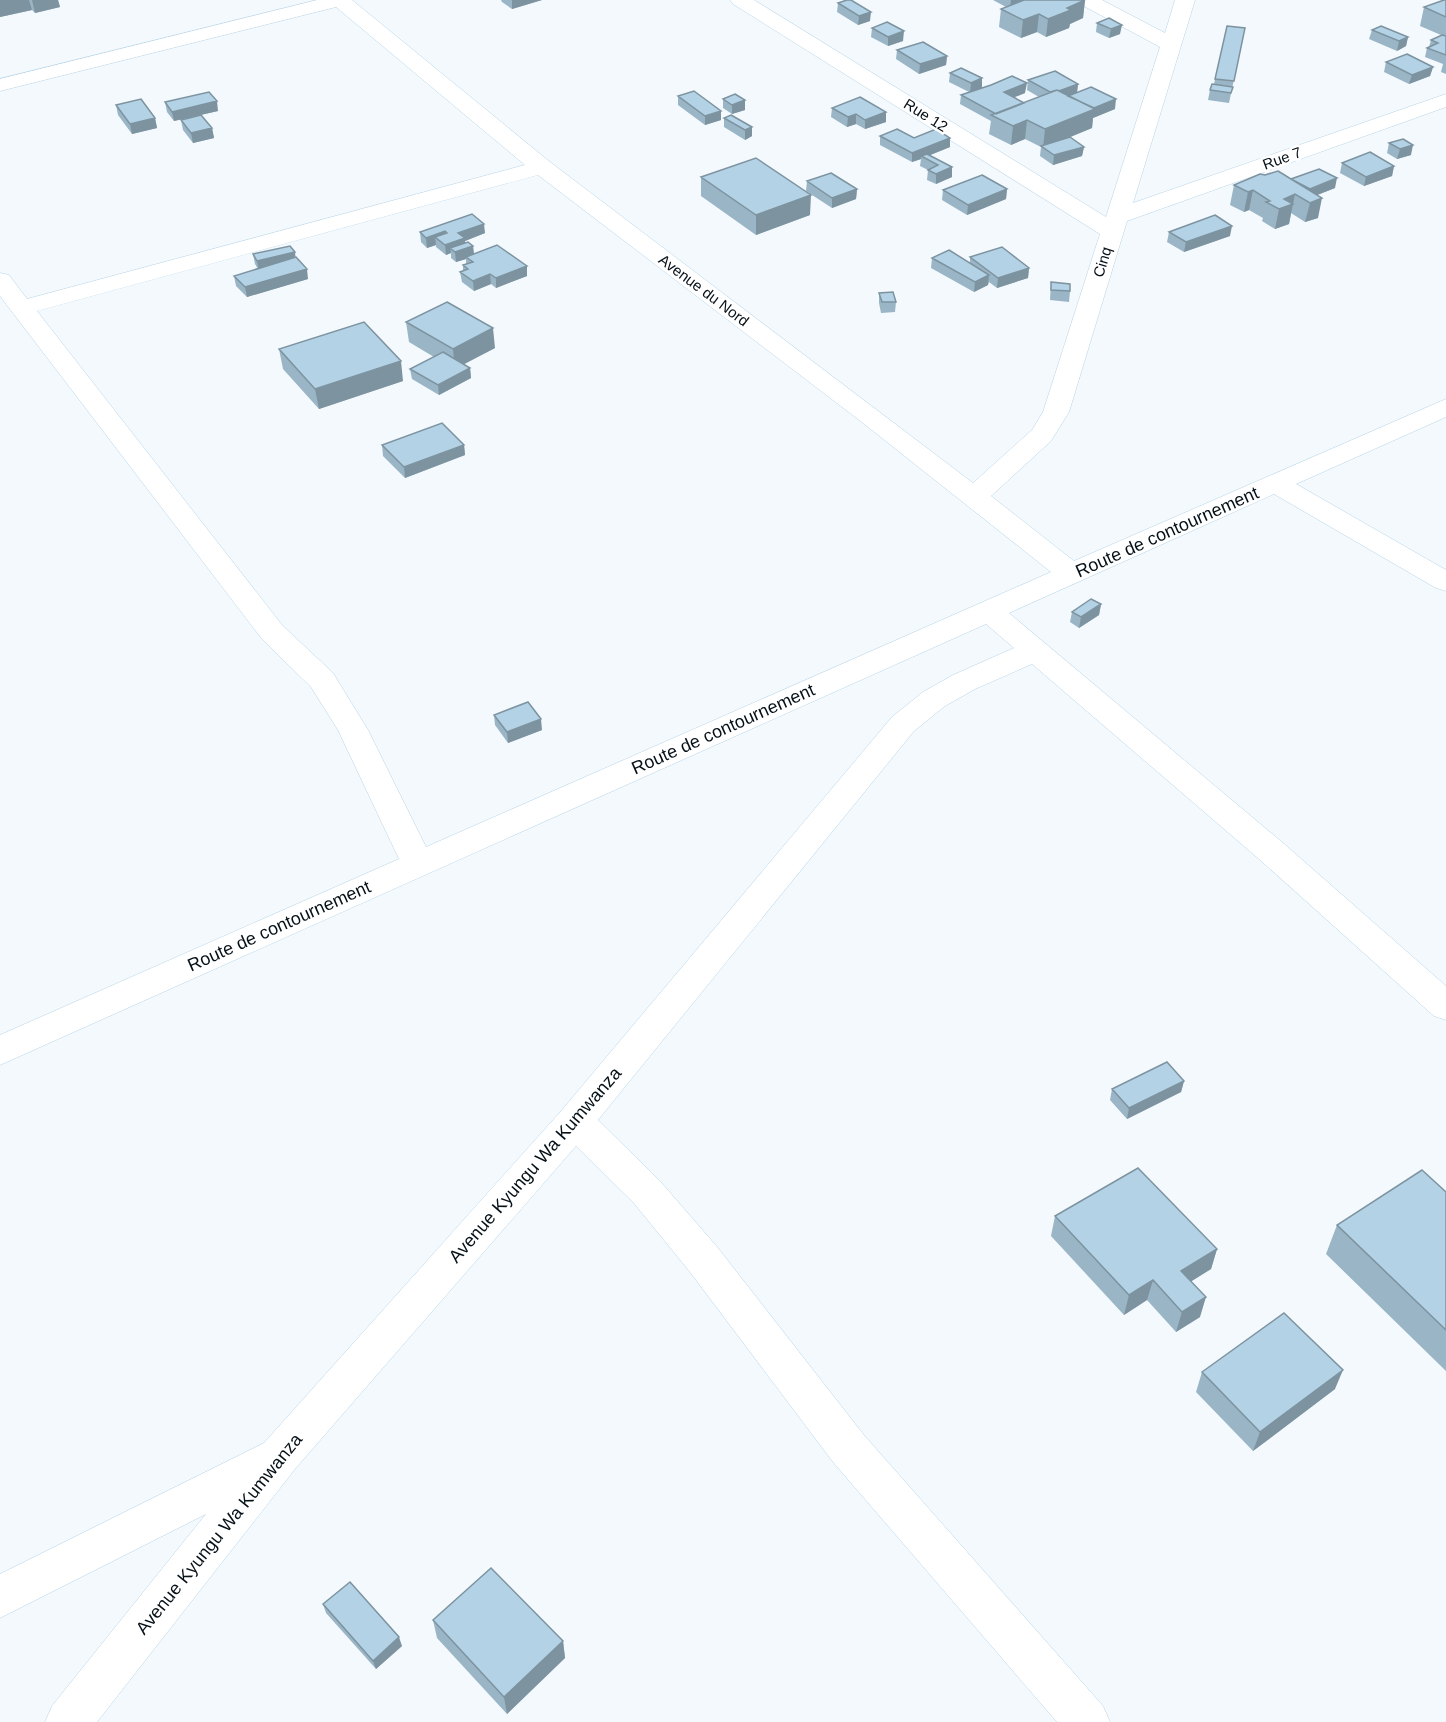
<svg xmlns="http://www.w3.org/2000/svg" width="1446" height="1722" font-family="Helvetica,sans-serif">
<rect width="100%" height="100%" fill="#f3f9fd"/>
<g fill="none" stroke-linecap="round" stroke-linejoin="round">
<!-- minor casing -->
<g stroke="#b6d4e8" stroke-width="1">
<path id="minor" d="M317,0h35l198,162 423,321 59,-53 11,-18 57,-178 -367,-230 -3,-4h24l352,217 54,-170 -80,-43 -3,-4h25l63,33 10,-33h20l-62,203 313,-109v13l-319,114 -58,191 -18,29 -60,55 83,65 372,-162v18l-150,67 150,86v21l-10,-3 -162,-94 -265,119 274,230 163,143v34l-12,-4 -175,-157 -227,-195 -57,25 -30,17 -31,25 -316,389 61,60 59,68 145,186 240,272 7,16h-53l-224,-260 -143,-190 -57,-70 -57,-56 -281,323 -198,253h-52l7,-16 154,-192 -206,104v-44l264,-131 298,-333 330,-393 31,-25 30,-17 61,-27 -28,-24 -986,441v-30l399,-176 -61,-129 -27,-43 -49,-48 -262,-343v-23l9,2 18,24 498,-134 -189,-158 -336,84v-12zM538,175l325,248 188,149 -625,275 -58,-117 -35,-57 -51,-48 -245,-314z"/>
</g>
<!-- minor -->
<use href="#minor" fill="#fff" fill-rule="evenodd"/>
</g>
<!-- wall -->
<path fill="#9ab5c5" d="M0,0h58l2,7 -25,6 -3,-3 -32,7z
M501,0h41l-30,9 -10,-7z
M993,0h92l-2,18 -13,6 -1,4 -23,9 -9,-5 -16,6 -22,-11 2,-18 5,-2z
M1446,0v74l-5,-2 2,-8 -18,-7 2,-9 2,-1 2,-7 10,-5 -21,-9 4,-19z
M838,3l32,18 -12,4 -21,-13z
M1097,23l23,11 -11,4 -13,-6z
M1227,26l18,2 -16,75 -21,-3 2,-10 4,-6z
M872,28l31,13 -15,5 -17,-9z
M1372,30l36,7 -2,9 -9,5 -28,-12z
M897,50l50,6 -1,9 -27,9 -23,-15z
M1386,62l47,5 -3,9 -21,8 -25,-12z
M950,73l32,15 43,5 -11,4 10,6 15,-6 -12,-7 1,-10 50,4 -1,8 38,17 -22,9 -1,10 -24,10 16,9 -2,9 -29,9 -13,-9 1,-9 -16,-8 -14,6 -22,-11 2,-13 -31,-17 1,-9 8,-3 -20,-10z
M678,96l43,24 -16,5 -27,-20z
M723,99l22,1v10l-13,4 -9,-6z
M165,102l53,9 -44,10 -7,-9z
M116,105l39,13 2,10 -25,6 -14,-19z
M832,108l54,14 -21,7 -9,-5 -9,3 -16,-10z
M724,118l28,9v9l-7,4 -21,-13z
M181,120l31,8 2,10 -21,5 -10,-13z
M880,136l34,2h36v9l-20,8 22,22 -16,7 -9,-4 1,-10 -8,-4 1,-7 -9,3 -32,-17z
M1389,143l22,12 -14,4 -10,-6z
M1342,163l52,3 -2,10 -28,10 -24,-13z
M1265,175l26,4 44,9 -18,7 1,23 -13,4 -14,-9 -2,11 -14,5 -13,-8 1,-3 -14,-8 -5,2 -14,-7 4,-20z
M701,177l109,38 -54,20 -55,-39z
M807,181l50,8 -1,10 -24,9 -26,-17z
M1007,189l-1,10 -39,16 -25,-15 1,-10z
M472,214l13,19 -20,8v2l8,3 1,8 53,12v10l-31,12 -5,-4 -17,7 -12,-9 -2,-10 3,-1v-6l3,-1v-5l-10,3 -5,-4v-5l-5,2 -10,-8v-2l-9,3 -6,-6 -1,-10z
M1169,232l61,4 -46,16 -17,-10z
M295,252v5l13,22 -61,18 -11,-11 -2,-10 24,-7 -3,-5 -2,-10z
M970,257l59,11 -1,10 -31,10 -8,-6 -1,3 -14,7 -43,-24 1,-10 38,5z
M1051,282l19,9 -1,11 -19,-2z
M879,293l17,9 -1,10 -14,1 -2,-10z
M406,322l89,26 -32,16 7,4 1,10 -32,17 -27,-16 -2,-10 24,-12 -25,-15z
M279,349l124,32 -84,28 -36,-40z
M382,445h82l1,10 -60,23 -22,-22z
M1101,604l-2,11 -20,13 -9,-6 2,-10z
M494,715l48,15 -34,13 -13,-18z
M1184,1081l-3,11 -54,27 -17,-19 2,-11z
M1446,1192v179l-120,-117 11,-29z
M1055,1216l162,33 -6,20 -20,12 9,36 -24,15 -29,-32 -23,15 -73,-79z
M1202,1372l133,17 -82,62 -57,-59z
M323,1604l79,42 -26,23 -50,-56z
M433,1620l130,21 2,17 -58,56 -70,-76z"/>
<!-- shaded-wall -->
<path fill="#7d93a0" d="M0,0h29l3,10 -32,7z
M32,0h26l2,7 -25,6z
M512,0h30l-30,9z
M1011,0h24l-25,9z
M1085,0l-2,18 -13,6 -1,4 -23,9 2,-18 19,-11z
M871,12l-1,9 -12,4 1,-9z
M1039,14l-2,18 -16,6 2,-18z
M1122,25l-2,9 -11,4 2,-9z
M904,31l-1,10 -15,5v-9z
M1408,37l-2,9 -9,5 2,-10z
M947,56l-1,9 -27,9 1,-10z
M1433,67l-3,9 -21,8 3,-9z
M982,78v10l-12,5 1,-10z
M1027,83l-2,10 -22,9 1,-10z
M1078,84l-1,9 -27,10 1,-10z
M1116,99l-1,10 -22,9 -1,10 -49,20 2,-19z
M745,100v10l-13,4v-9z
M217,101l1,10 -44,10 -2,-9z
M721,111v9l-16,5v-9z
M886,112v10l-21,7v-9z
M856,114v10l-9,3 1,-10z
M155,118l2,10 -25,6 -2,-10z
M1027,120l-2,19 -14,6 2,-19z
M752,127v9l-7,4v-10z
M212,128l2,10 -21,5 -2,-10z
M950,138v9l-27,11 -2,-2v3l-9,3v-9z
M1413,145l-2,10 -14,4 3,-10z
M1084,147l-2,9 -29,9 1,-10z
M1394,166l-2,10 -28,10 2,-9z
M952,167v10l-16,7v-10z
M1337,178l-2,10 -28,11 3,-10z
M857,189l-1,10 -24,9v-10z
M1007,189l-1,10 -39,16 1,-10z
M1253,190l-4,20 -5,2 4,-20z
M1295,194l-6,30 -14,5 4,-20 5,-10z
M811,195l-1,20 -54,20v-20z
M1322,198l-4,20 -13,4 5,-19z
M484,224l1,9 -20,8 1,7h-16l1,5 -5,2 -1,-10 13,-12z
M1232,226l-2,10 -46,16 2,-10z
M445,231l1,10 -11,-4 1,8 -9,3 -1,-10z
M473,246l1,10 -8,1v2l-10,3 -1,-10z
M295,252l1,10 -37,9 -2,-10z
M527,266v10l-31,12v-10z
M1029,268l-1,10 -31,10 1,-10z
M307,269l1,10 -61,18 -2,-10z
M490,274l1,10 -17,7 -1,-10z
M989,275l-1,10 -14,7 1,-10z
M493,328l2,20 -40,21 -2,-20z
M401,361l2,20 -84,28 -4,-20z
M470,368l1,10 -32,17 -1,-10z
M464,445l1,10 -60,23 -1,-11z
M1101,604l-2,11 -20,13 2,-11z
M541,719l1,11 -34,13 -1,-11z
M1184,1081l-3,11 -54,27 2,-11z
M1217,1249l-6,20 -35,22 5,-20z
M1153,1280l-6,20 -23,15 5,-20z
M1206,1297l-6,20 -24,15 6,-20z
M1343,1370l-8,19 -82,62 7,-19z
M399,1637l3,9 -26,23 -3,-8z
M563,1641l2,17 -58,56 -3,-17z"/>
<!-- building -->
<path fill="#b3d2e5" stroke="#7d93a0" stroke-width="1.5" d="M847,0h4l20,12 -12,4 -21,-13z
M1024,0h61l-18,8 4,2 -23,9 -9,-5 -16,6 -22,-11z
M1444,0h2v17l-22,-10z
M1109,18l13,7 -11,4 -14,-6z
M887,22l17,9 -16,6 -16,-9z
M1227,26l18,2 -11,53 -19,-2z
M1381,26l27,11 -9,4 -27,-11z
M1442,35l4,1v19l-19,-7 11,-5 -7,-3z
M923,42l24,14 -27,8 -23,-14z
M1407,54l26,13 -21,8 -26,-13z
M961,68l21,10 -11,5 -21,-10z
M1055,71l23,13 -19,7 -2,-1 -7,2 -22,-12z
M1012,76l15,7 -23,9 20,11 -28,11 -35,-19 30,-10z
M1212,84l21,3 -2,6 -21,-3z
M1091,87l25,12 -22,9 -26,-12z
M1057,90l38,19 -50,20 -18,-9 -14,6 -22,-11z
M694,91l27,20 -16,5 -27,-20z
M209,92l8,9 -45,11 -7,-10z
M735,94l10,6 -13,5 -9,-6z
M860,97l26,15 -21,8 -9,-6 -8,3 -16,-9z
M141,99l14,19 -25,6 -14,-19z
M201,115l11,13 -21,5 -10,-13z
M731,115l21,12 -7,3 -21,-12z
M897,129l17,9 22,-9 14,9 -38,15 -32,-17z
M1070,137l14,10 -30,8 -13,-9z
M1403,139l10,6 -13,4 -11,-6z
M1370,152l24,14 -28,11 -24,-14z
M927,154l25,13 -16,7 -8,-4 10,-5 -17,-9z
M756,158l55,37 -55,20 -55,-38z
M1319,169l18,9 -27,11 -19,-10z
M1278,171l44,27 -12,5 -15,-9 -11,5 9,5 -14,5 -13,-7 4,-1 -17,-11 -5,2 -14,-7 26,-11 5,1z
M831,173l26,16 -25,9 -25,-17z
M982,175l25,14 -39,16 -25,-15z
M472,214l12,10 -26,9 7,5 -20,7 -10,-8 12,-4 -2,-2 -19,7 -6,-6z
M1215,215l17,11 -46,16 -17,-10z
M468,242l5,4 -18,6 -5,-4z
M497,245l30,21 -31,12 -6,-4 -17,7 -13,-9 8,-3 -5,-4 10,-3 -7,-5z
M290,246l5,6 -38,9 -4,-7z
M1002,247l27,21 -31,10 -28,-21z
M949,250l40,25 -14,7 -43,-24z
M296,257l11,12 -62,18 -11,-11z
M1051,282l19,2v7l-19,-1z
M893,292l3,10h-14l-3,-9z
M447,302l46,26 -40,21 -47,-27z
M364,322l37,39 -86,28 -36,-40z
M443,352l27,16 -32,17 -28,-16z
M442,423l22,22 -60,22 -22,-22z
M1091,599l10,5 -20,13 -9,-5z
M528,702l13,17 -34,13 -13,-17z
M1167,1062l17,19 -55,27 -17,-19z
M1138,1168l79,81 -36,22 25,26 -24,15 -29,-32 -24,15 -74,-79z
M1422,1170l24,22v138l-109,-105z
M1284,1313l59,57 -83,62 -58,-60z
M491,1568l72,73 -59,56 -71,-77z
M350,1582l49,55 -26,24 -50,-57z"/>
<g text-anchor="middle" dominant-baseline="central" stroke-width="5" stroke-linejoin="round" paint-order="stroke">
<!-- far-street labels -->
<g font-size="15" fill="#061017" stroke="#fff">
<text transform="translate(926 115) rotate(32)">Rue 12</text>
<text transform="translate(1282 158) rotate(-20)">Rue 7</text>
<text transform="translate(1102 262) rotate(-73)">Cinq</text>
<text transform="translate(704 290) rotate(37)">Avenue du Nord</text>
</g>
<!-- street labels -->
<g font-size="18" fill="#061017" stroke="#fff">
<text transform="translate(1167 532) rotate(-24)">Route de contournement</text>
<text transform="translate(723 729) rotate(-24)">Route de contournement</text>
<text transform="translate(279 926) rotate(-24)">Route de contournement</text>
<text transform="translate(535 1165) rotate(-49)">Avenue Kyungu Wa Kumwanza</text>
<text transform="translate(219 1534) rotate(-51)">Avenue Kyungu Wa Kumwanza</text>
</g>
</g>
</svg>
